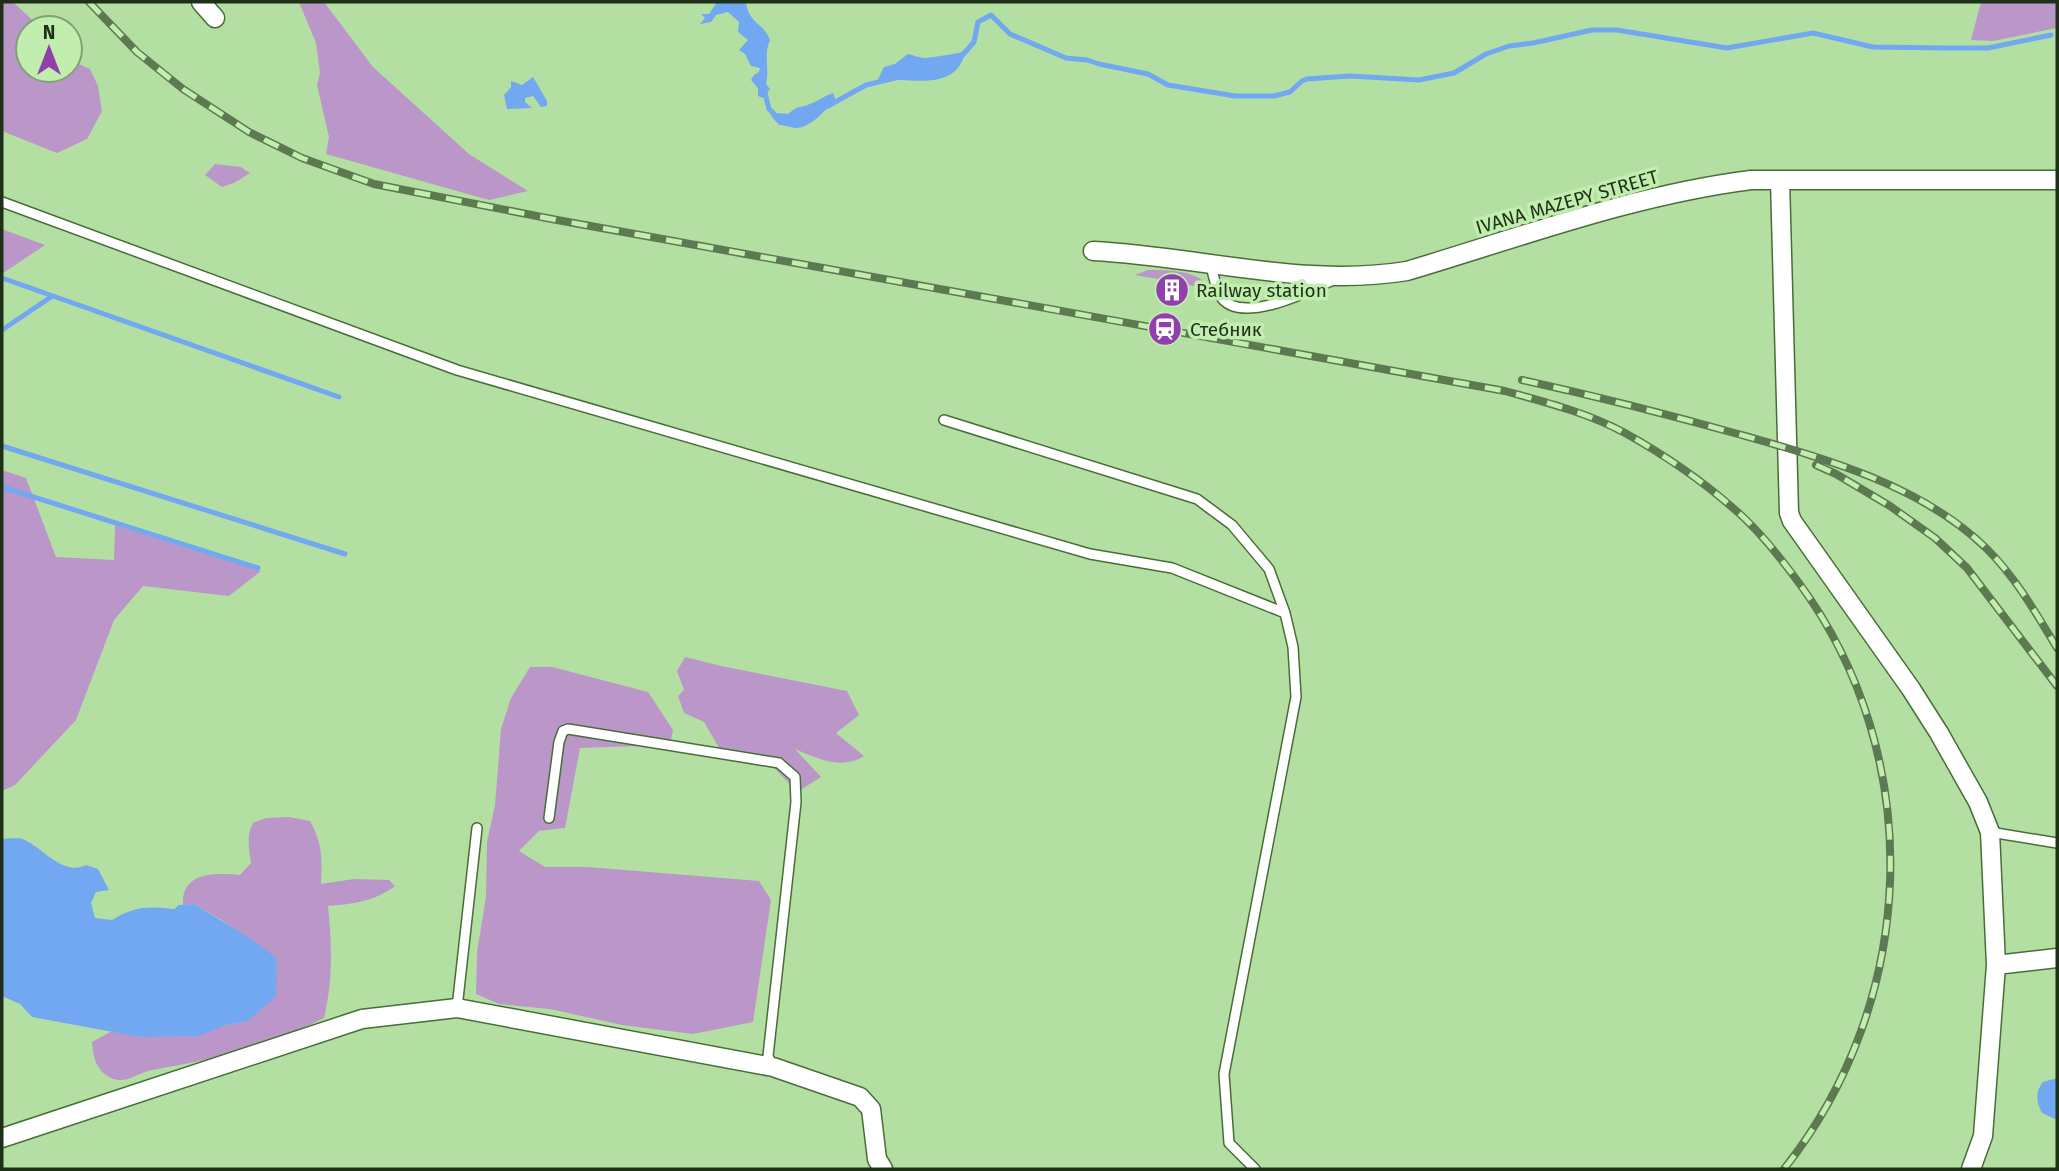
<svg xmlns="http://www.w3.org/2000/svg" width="2059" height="1171" font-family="'Fira Sans',sans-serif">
<rect width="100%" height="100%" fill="#b4dfa2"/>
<!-- green -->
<path fill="#bb96c9" d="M2,2h11l28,26h-13v42h42v-8l2,-1 18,8 8,17 4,25 -15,28 -30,14 -55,-22z
M299,2h25l49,65 96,87 59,37 -39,9 -163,-46 3,-17 -12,-52 3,-12 -4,-30z
M1981,2h76v26l-64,13 -22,-1z
M215,164l26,3 9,6 -16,10 -12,4 -17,-12z
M2,229l43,16 -42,28z
M1148,270c20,0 53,0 63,20l-31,-7v-2l-10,-2 -1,2 -34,-6z
M2,470l24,8 30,79 58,3 1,-35 146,46 -32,25 -86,-10 -29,34 -38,100 -61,65 -13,6z
M685,657l36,9 126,25 12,24 -23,18 28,23c-22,14 -46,3 -69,-7l26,28 -24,15 -34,-36 -41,-3 -18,-31 -20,-9 -6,-17 6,-6 -7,-19z
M530,667h22l96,25 25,38 -3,15 -90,3 -15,80 -26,3 -20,20 26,16h43l171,14 12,19 -18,122 -60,12 -71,-9 -72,-16 -51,-5 -23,-10 1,-42 9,-55 1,-55 8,-37 6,-76 10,-31z
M289,817l21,4c13,24 12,37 11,63l33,-5 35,1 6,6c-20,15 -42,18 -67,20 4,39 5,74 -4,112 -55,28 -112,42 -172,52 -14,2 -25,15 -41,8 -15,-7 -18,-22 -19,-36l20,-11 28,6 83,-11 25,-5 27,-25 2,-38 -54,-37 -29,-17 -11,1c-2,-34 33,-32 57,-30l11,-12c-2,-14 -5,-27 2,-40l13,-5z"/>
<!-- water -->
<path fill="#72a7f1" d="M717,2h29c2,21 18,21 24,38 -7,15 0,29 -4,44l4,5 -7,9 -5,-2v-8l-7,-8 3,-5 5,-3 1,-4 -9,-2 -6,-12 -6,-4 9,-10 -10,-8 1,-10 -11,-10 -12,3 -5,7 -11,2 5,-6 -4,-4h8z
M965,51c-7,42 -58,27 -87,28l6,-12 11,-3 13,-10c5,1 12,4 17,4 4,0 37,-5 40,-7z
M533,77l14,24v5l-6,1 -8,-11 -8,2v4l7,6 -25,1 -3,-14 7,-8v-6l11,4z
M833,93l3,8c-11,8 -24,26 -39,27 -6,0 -12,-3 -18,-3l-8,-9 6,-3 11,1c12,-10 11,-5 22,-10 8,-3 14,-8 23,-11z
M2,839c7,0 17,-2 23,1 20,10 38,36 61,25l12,4 11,21 -13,2 -5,11 4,15 17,2c22,-14 37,-14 62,-11l5,-4 15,-1 56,34 27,20 -1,38 -28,25 -25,5 -24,10 -59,1 -108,-20 -12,-13 -18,-8z
M2057,1078v42l-15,-7c-6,-11 -7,-21 1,-31z"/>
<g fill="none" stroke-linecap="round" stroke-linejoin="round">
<!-- stream -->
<path stroke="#72a7f1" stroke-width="5" d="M960,58l14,-16 4,-20 13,-7 19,19 56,24 21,2 12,4 49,10 20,11 67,11h39l16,-4 12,-11 5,-2 43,-3 69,4 35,-7 32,-19 23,-8 24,-3 59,-13h25l110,18 86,-15 60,14 73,1h42l63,-13
M764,89l5,20 10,10
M828,106l38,-21 33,-8
M2,278l337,119
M2,330l49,-33
M2,446l343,108
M2,487l256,81"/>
<!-- lane casing -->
<g stroke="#486e37" stroke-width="12">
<path id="lane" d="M2,202l455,168 633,184 82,14 113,45 8,34 3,50 -72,377 5,69 26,26
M1211,265c2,10 5,23 10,32 20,29 91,-7 114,-18
M944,420l253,79 35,26 37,44 16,44
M549,818l10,-76 4,-11 5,-2 211,34 16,14 1,25 -28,254 5,11
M1990,832l67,11
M457,1008l20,-180"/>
</g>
<!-- street casing -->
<g stroke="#486e37" stroke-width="21">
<path id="street" d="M201,2l14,16
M1780,180l9,333 3,8 119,168 28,44 39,69 12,30 6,133 -13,171 -12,33
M1093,251c105,5 209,37 314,20 114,-34 226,-76 344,-91h306
M1996,965l61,-7
M2,1138l360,-119 95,-11 316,59 87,30 11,12 6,50 6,10"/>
</g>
<!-- lane -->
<use href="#lane" stroke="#fff" stroke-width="9"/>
<!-- street -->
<use href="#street" stroke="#fff" stroke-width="18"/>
<!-- rail casing -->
<g stroke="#5d7951" stroke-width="8">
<path id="rail" d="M89,2l48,50 46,37 66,43 53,26 72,26 183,36 948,171c40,11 83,22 120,42 38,21 75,46 108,75 25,21 47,49 66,75 129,175 119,418 -15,586
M1522,380c73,16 144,34 216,54 85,24 184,51 249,115 29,29 49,64 70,99
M1816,465l20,9 54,32 45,32 32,30 90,118"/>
</g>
<!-- rail -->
<use href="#rail" stroke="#c1edaf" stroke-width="5" stroke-dasharray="16" stroke-linecap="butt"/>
</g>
<!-- icons -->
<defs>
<g id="building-disc" transform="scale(1.75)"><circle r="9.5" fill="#923fae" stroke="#c1edaf"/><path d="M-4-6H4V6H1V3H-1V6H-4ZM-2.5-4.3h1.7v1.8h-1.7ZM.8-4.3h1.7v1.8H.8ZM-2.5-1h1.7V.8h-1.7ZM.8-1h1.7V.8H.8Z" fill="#fff"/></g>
<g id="station-disc" transform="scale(1.75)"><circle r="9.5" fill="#923fae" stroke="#c1edaf"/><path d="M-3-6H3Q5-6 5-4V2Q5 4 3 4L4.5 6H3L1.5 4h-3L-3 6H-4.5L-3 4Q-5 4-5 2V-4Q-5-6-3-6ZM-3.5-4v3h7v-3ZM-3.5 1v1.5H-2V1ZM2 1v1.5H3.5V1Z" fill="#fff"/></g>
</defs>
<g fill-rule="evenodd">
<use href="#building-disc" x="1172" y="290"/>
<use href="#station-disc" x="1165" y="329"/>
</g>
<g text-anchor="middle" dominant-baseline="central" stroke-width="7" stroke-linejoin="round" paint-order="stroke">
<!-- street labels -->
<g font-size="19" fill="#1f3018" stroke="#c1edaf">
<text transform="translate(1567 202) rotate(-16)">IVANA MAZEPY STREET</text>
</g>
<!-- poi labels -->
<g font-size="19" fill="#1f3018" stroke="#c1edaf" text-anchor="start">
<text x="1196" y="290">Railway station</text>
<text x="1190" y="329">Стебник</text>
</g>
</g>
<!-- border -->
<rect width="2059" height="1171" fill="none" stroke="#1f3018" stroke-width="7"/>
<!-- north arrow -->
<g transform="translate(49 49)"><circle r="33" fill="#c1edaf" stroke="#80a173" stroke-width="2"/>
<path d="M0-5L12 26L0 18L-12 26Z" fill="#923fae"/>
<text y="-10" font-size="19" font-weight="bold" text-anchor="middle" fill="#1f3018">N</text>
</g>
</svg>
